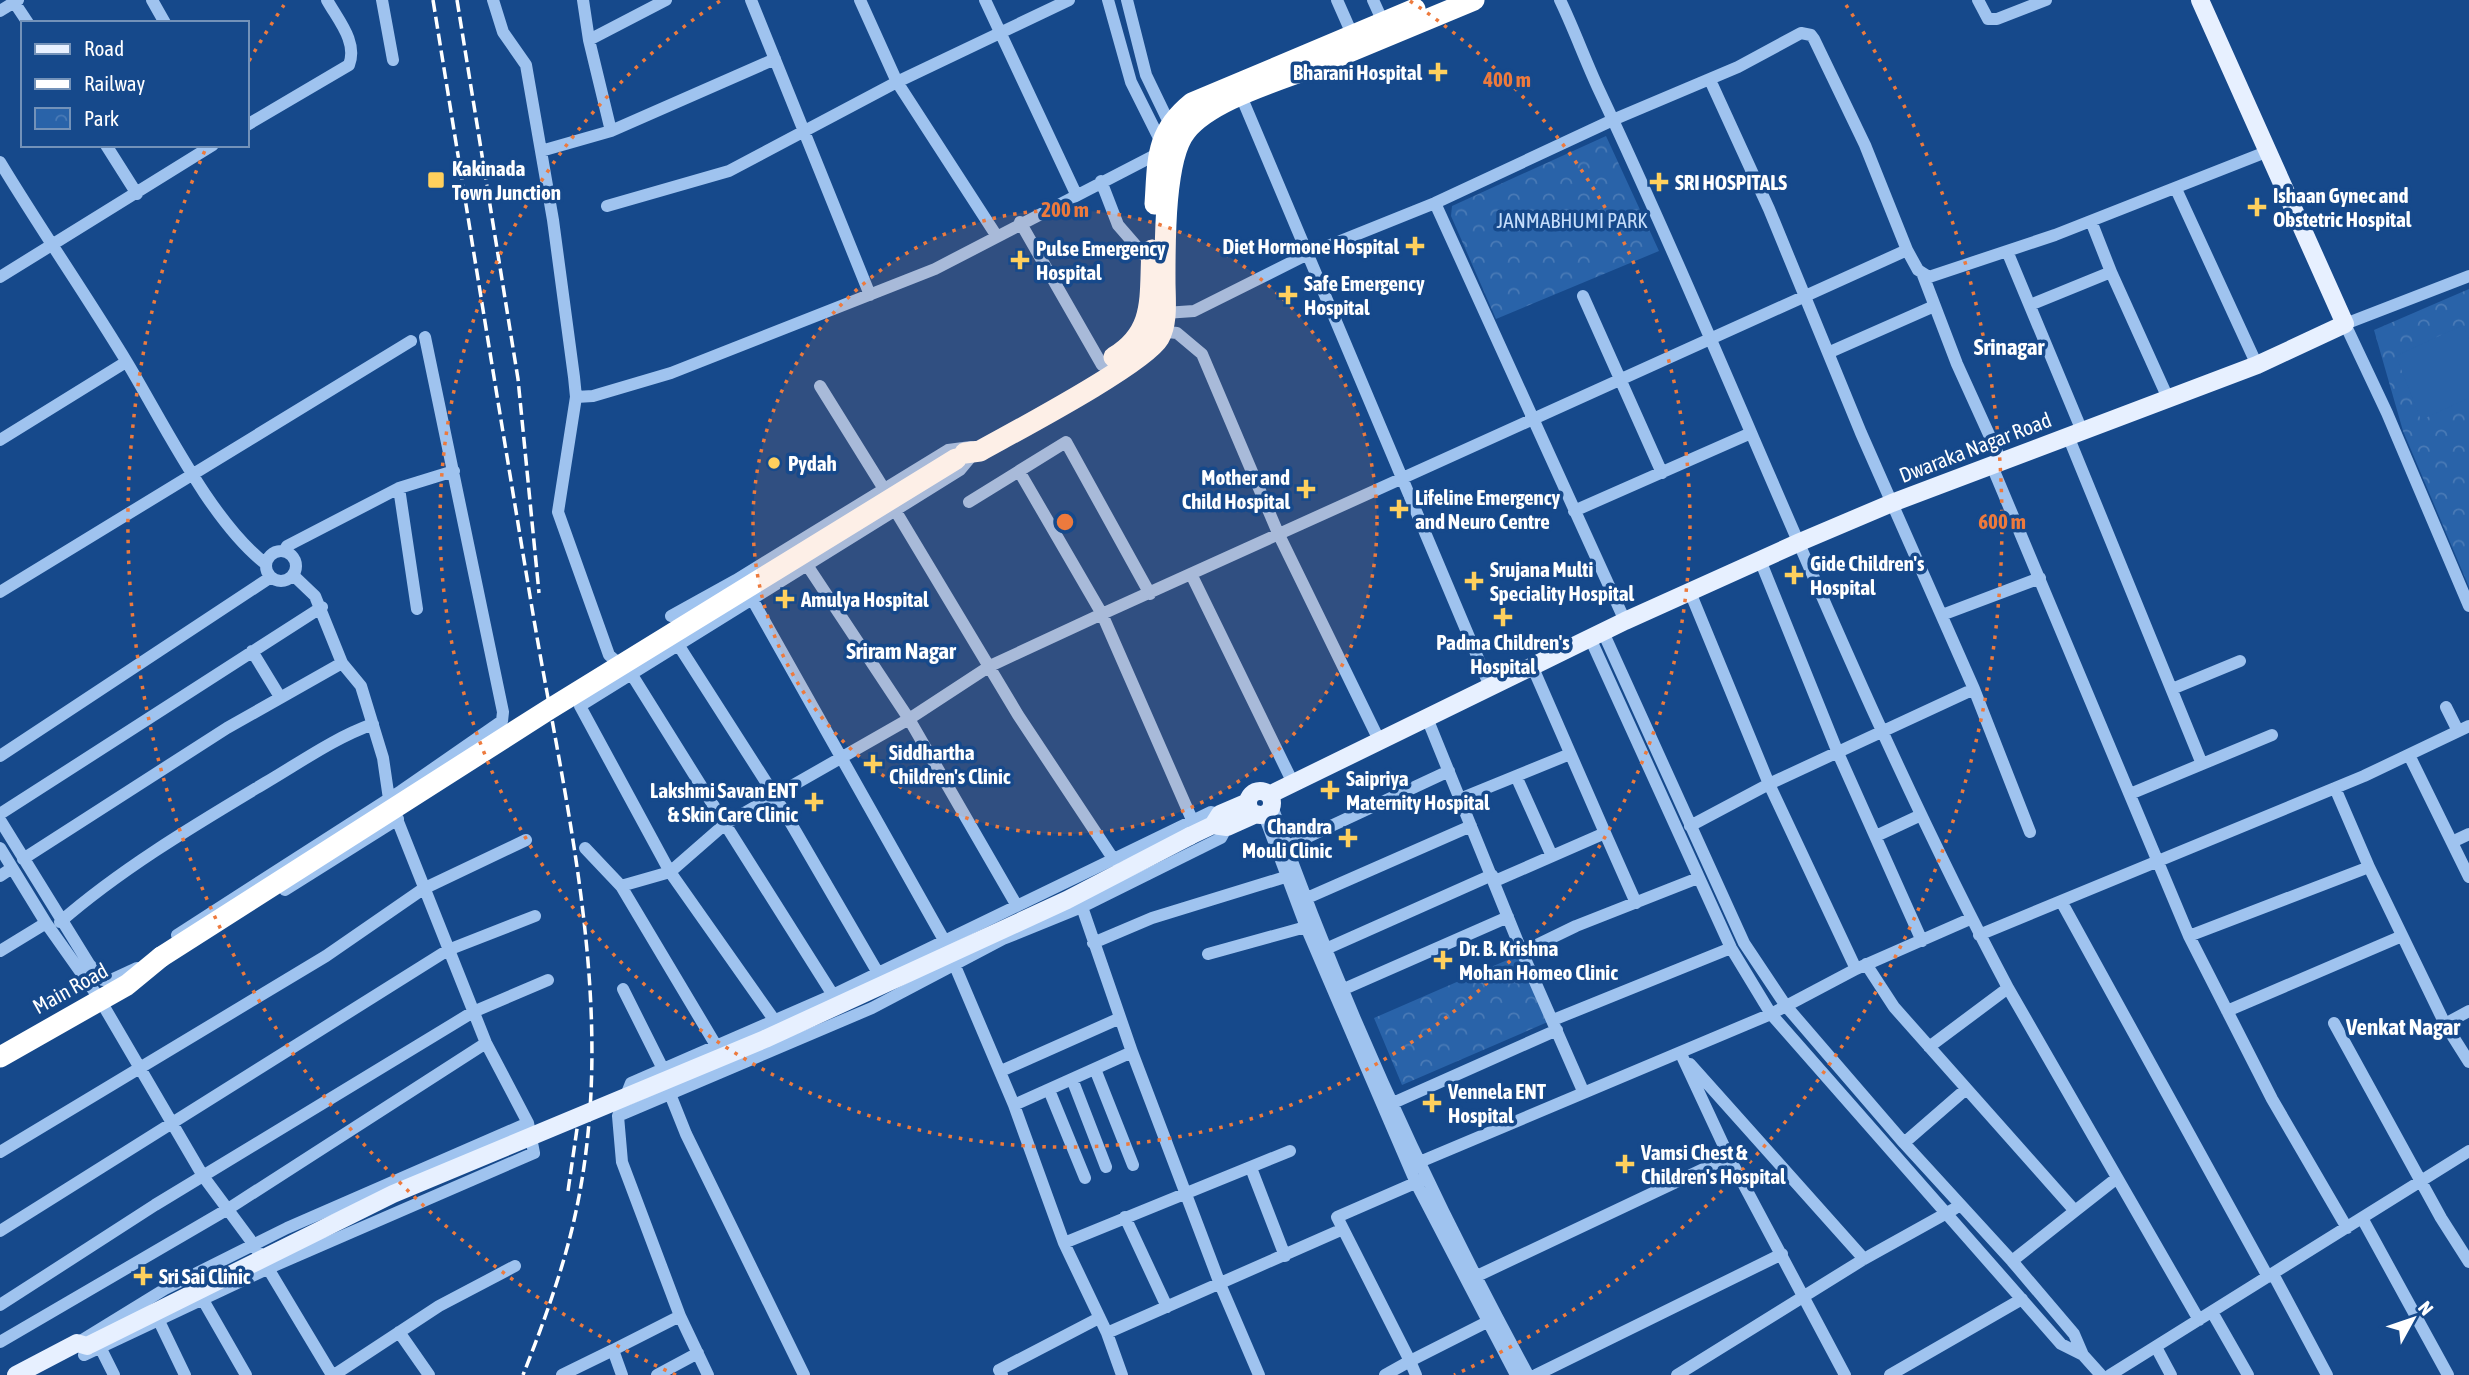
<svg xmlns="http://www.w3.org/2000/svg" width="2469" height="1375" font-family="'Asap Condensed',sans-serif">
<defs>
<pattern id="park-crowns" width="20" height="18" patternUnits="userSpaceOnUse" patternTransform="scale(1.75)"><rect width="20" height="18" fill="#2963a9"/><path d="M2 6a3 3 0 1 1 6 0M12 15a3 3 0 1 1 6 0" fill="none" stroke="#497ab6"/></pattern>
</defs>
<rect width="100%" height="100%" fill="#16498b"/>
<!-- park -->
<path fill="url(#park-crowns)" d="M1606,136l53,115 -163,68 -45,-103 1,-10z
M2469,289v298l-66,-156 -29,-101z
M1521,954l29,67 -148,64 -28,-67z"/>
<!-- pitch -->
<path fill="#2963a9" d="M2463,325l6,14v59l-48,22 -25,-64z"/>
<g fill="none" stroke-linecap="round" stroke-linejoin="round">
<!-- minor -->
<path stroke="#9fc3ef" stroke-width="12" d="M152,0l13,23
M382,0l11,60
M493,0l10,32 23,33 27,155 21,157 2,20 -18,115 51,143 23,20 93,149 184,-105 81,-53 112,-52 -83,-143
M583,0l6,40 22,91
M751,0l119,295
M860,0l37,82 99,153
M985,0l91,194
M1108,0l23,82 30,60
M1127,0l19,75 27,56
M1337,0l15,34
M1373,0l10,22
M1560,0c14,29 25,60 39,90 140,298 255,608 409,898l-79,59
M1978,0l10,19h9l49,-19
M14,2l14,21
M0,11l18,-11
M589,40l77,-40
M1710,80l59,129 92,224 113,256
M1241,96l250,593
M247,125l102,-60c9,-23 -11,-45 -22,-65
M106,145l31,49
M541,151l70,-20 164,-72
M0,162c41,68 87,134 128,202 36,60 84,159 138,200
M1101,181l17,44 33,38
M2176,189l81,176
M1435,203l190,418
M607,206l122,-35 168,-89 172,-82
M2091,221l20,51
M1020,222l82,143
M2007,251l75,180
M1923,275l34,89 44,97
M2469,276l-124,48 42,89 82,193
M0,277l213,-132
M1583,296l79,177
M2030,305l81,-33 56,124
M1165,313l29,-2 114,-57 127,-51 180,-84 123,-52 63,-34 10,2 3,4 51,106 42,105 11,20 11,7 126,-42 211,-83
M1159,331l18,2 25,21 76,179 101,207
M1830,352l102,-45
M820,386l64,103
M576,397l17,-1 78,-23 264,-104 224,-116
M2068,436l134,328
M0,440l126,-78
M1992,466l197,470 83,163 75,129
M399,488l18,121
M969,502l97,-60 84,152
M895,510l123,205 96,145
M1574,511l177,-78
M284,551l3,-5 112,-58 55,-17
M266 566a15 15 0 1 1 30 0a15 15 0 1 1-30 0Z
M1760,560l78,193 84,188
M807,565l102,154 108,187
M1192,576l101,207
M0,592l411,-251
M1690,592l79,192 87,185
M752,599l192,341 70,165 118,-53 -50,-145
M1942,615l98,-37
M671,616l65,-36 212,-130 23,-3
M1603,632l141,311 42,63 118,137 108,118 62,73 9,21 18,20
M1590,638l141,310 40,66 290,330 22,11
M679,646l96,150 103,177
M252,651l28,46
M2172,689l68,-28
M2446,707l12,24
M1427,718l95,234 61,139
M2409,755l60,122
M0,756l271,-179
M1516,776l35,78
M2335,788l34,79
M2130,794l142,-59
M1462,798l108,-44
M1272,806c69,196 157,387 256,569
M0,814l322,-207
M1264,815l42,112 110,256 100,192
M0,820l89,144 14,16h8l26,-12
M1193,822l-91,-208 805,-364
M1690,826l79,-42 205,-95 56,143
M1605,833l31,70
M1876,836l45,-21
M2452,842l17,-8
M1286,847l163,-76
M0,848l46,75 53,75 104,178 51,69 78,130
M585,848l36,38 96,161
M23,859l204,-131 115,-65
M0,876l12,-8
M1495,881l110,-48 -72,-165
M621,886l49,-14 55,-48 108,171
M285,890l113,-71
M1307,898l164,-72
M2061,901l207,376
M60,922c62,-54 135,-97 205,-139 36,-21 69,-45 108,-59
M177,935l224,-144 101,-70 1,-9 -78,-375
M1979,935l385,-159 105,-50
M2189,936l180,-69 76,157
M1093,943l59,-25 143,-44
M1328,948l164,-73
M0,951l46,-28
M1522,952l54,-26 122,-48
M1208,954l105,-29
M1866,964l28,43 181,204 -63,50
M2008,988l191,332
M623,989l40,80
M1344,989l164,-72
M2227,1011l175,-75
M2469,1011l-24,13 24,38
M1553,1020l178,-72
M775,1021l-105,-149 -90,-166 380,-236 15,-18
M2334,1023l107,195 28,44
M1132,1052l88,232 39,91
M1690,1064l174,195
M1095,1069l38,96
M1001,1071l117,-52
M1072,1079l34,88
M1049,1090l36,88
M670,1094l16,40 118,241
M1393,1103l164,-73
M1014,1105l50,138 43,90 15,42
M618,1116l254,-108 131,-69 79,-32 139,-69 6,-11
M1904,1143l61,-53
M0,1152l326,-196 97,-67 103,-49
M1729,1157l116,218
M1422,1161l349,-147 85,-45 114,-50
M1251,1168l34,88
M2075,1211l42,-33
M1125,1217l42,90
M2362,1218l86,157
M0,1231l448,-281 87,-34
M1064,1243l226,-92
M2273,1274l54,101
M1477,1276l252,-119 -48,-103
M203,1300l43,75
M0,1305l155,-100 318,-193 75,-32
M2212,1312l36,63
M159,1321l26,54
M399,1332l30,43
M1107,1333l236,-104
M82,1340l83,-51 122,-61 241,-105
M0,1342l228,-133 258,-166
M2156,1347l15,28
M101,1349l13,26
M613,1350l67,-34
M84,1355l185,-87 265,-115 -6,-30 -42,-80 -97,-244 -6,-41 -22,-72 -19,-23 -27,-67 -22,-21
M334,1375l105,-69 76,-40
M562,1375l51,-25 9,25
M657,1375l41,-22
M708,1375l-28,-59 -58,-154 -4,-46 13,-33 202,-88 378,-183 9,2
M1002,1375l-3,-5 100,-52
M1385,1375l25,-14 -73,-144 85,-37
M1416,1375l-6,-14 83,-42
M1536,1375l246,-121
M1677,1375l187,-116 90,-50
M1890,1375l132,-76
M2110,1375l359,-224"/>
<!-- major -->
<path stroke="#e7f0ff" stroke-width="18" d="M1248 803a12 12 0 1 1 24 0a12 12 0 1 1-24 0Z
M1269,795l356,-174 175,-79 92,-39 365,-138 88,-41 -145,-324
M1213,825l14,2 29,-13
M1190,836l23,-11 7,-11 28,-12
M16,1375l61,-32 10,3"/>
<!-- highway -->
<path stroke="#fff" stroke-width="21" d="M1155,204c3,-44 0,-71 37,-101l223,-94
M1114,357c43,-26 35,-62 38,-107
M965,453l15,-2c32,-18 164,-87 179,-113 9,-16 6,-39 6,-57 0,-36 -1,-123 21,-150 24,-30 86,-48 122,-62 55,-23 111,-46 166,-69
M0,1057l127,-72 34,-28"/>
<!-- rail -->
<path stroke="#fff" stroke-width="3.5" stroke-dasharray="12 5" stroke-linecap="butt" d="M433,0c32,199 64,397 97,596 34,208 93,422 42,633 -12,49 -30,98 -49,146
M457,0l61,379 21,214
M568,1191l11,-76"/>
<!-- major-bridge -->
<path stroke="#e7f0ff" stroke-width="18" d="M91,1344l302,-150 372,-155 302,-139 123,-64"/>
<!-- highway-bridge -->
<path stroke="#fff" stroke-width="21" d="M161,957l387,-247 408,-251"/>
</g>
<!-- distance rings -->
<circle cx="1065" cy="522" r="312" fill="#ed7a3d" fill-opacity=".12"/>
<g fill="none" stroke="#ed7a3d" stroke-width="3.5" stroke-dasharray="3.5 7">
<circle cx="1065" cy="522" r="312"/>
<path d="M1410 1A625 625 0 1 1 720 1"/>
<path d="M676 1375A937 937 0 0 1 206 148M249 61A937 937 0 0 1 284 5M1846 5A937 937 0 0 1 1454 1375"/>
</g>
<!-- markers -->
<g fill="#ffd05d" stroke="#16498b" stroke-width="2.5">
<path d="M1434.5 61.5h7v7h7v7h-7v7h-7v-7h-7v-7h7z"/>
<rect x="427" y="171" width="18" height="18" rx="3.5"/>
<path d="M1655.5 171.5h7v7h7v7h-7v7h-7v-7h-7v-7h7z"/>
<path d="M2253.5 196.5h7v7h7v7h-7v7h-7v-7h-7v-7h7z"/>
<path d="M1411.5 235.5h7v7h7v7h-7v7h-7v-7h-7v-7h7z"/>
<path d="M1016.5 249.5h7v7h7v7h-7v7h-7v-7h-7v-7h7z"/>
<path d="M1284.5 284.5h7v7h7v7h-7v7h-7v-7h-7v-7h7z"/>
<circle cx="774" cy="463" r="7"/>
<path d="M1302.5 478.5h7v7h7v7h-7v7h-7v-7h-7v-7h7z"/>
<path d="M1395.5 498.5h7v7h7v7h-7v7h-7v-7h-7v-7h7z"/>
<path d="M1790.5 564.5h7v7h7v7h-7v7h-7v-7h-7v-7h7z"/>
<path d="M1470.5 570.5h7v7h7v7h-7v7h-7v-7h-7v-7h7z"/>
<path d="M781.5 588.5h7v7h7v7h-7v7h-7v-7h-7v-7h7z"/>
<path d="M1499.5 606.5h7v7h7v7h-7v7h-7v-7h-7v-7h7z"/>
<path d="M869.5 753.5h7v7h7v7h-7v7h-7v-7h-7v-7h7z"/>
<path d="M1326.5 779.5h7v7h7v7h-7v7h-7v-7h-7v-7h7z"/>
<path d="M810.5 791.5h7v7h7v7h-7v7h-7v-7h-7v-7h7z"/>
<path d="M1344.5 827.5h7v7h7v7h-7v7h-7v-7h-7v-7h7z"/>
<path d="M1439.5 949.5h7v7h7v7h-7v7h-7v-7h-7v-7h7z"/>
<path d="M1428.5 1092.5h7v7h7v7h-7v7h-7v-7h-7v-7h7z"/>
<path d="M1621.5 1153.5h7v7h7v7h-7v7h-7v-7h-7v-7h7z"/>
<path d="M139.5 1265.5h7v7h7v7h-7v7h-7v-7h-7v-7h7z"/>
</g>
<g text-anchor="middle" dominant-baseline="central" stroke-width="7" stroke-linejoin="round" paint-order="stroke">
<!-- poi labels -->
<g font-size="21" font-weight="bold" fill="#fff" stroke="#16498b" text-anchor="start">
<text x="1422" y="72" text-anchor="end">Bharani Hospital</text>
<text x="452" y="168">Kakinada<tspan x="452" dy="24">Town Junction</tspan></text>
<text x="1675" y="182">SRI HOSPITALS</text>
<text x="2273" y="195">Ishaan Gynec and<tspan x="2273" dy="24">Obstetric Hospital</tspan></text>
<text x="1399" y="246" text-anchor="end">Diet Hormone Hospital</text>
<text x="1036" y="248">Pulse Emergency<tspan x="1036" dy="24">Hospital</tspan></text>
<text x="1304" y="283">Safe Emergency<tspan x="1304" dy="24">Hospital</tspan></text>
<text x="788" y="463">Pydah</text>
<text x="1290" y="477" text-anchor="end">Mother and<tspan x="1290" dy="24">Child Hospital</tspan></text>
<text x="1415" y="497">Lifeline Emergency<tspan x="1415" dy="24">and Neuro Centre</tspan></text>
<text x="1810" y="563">Gide Children's<tspan x="1810" dy="24">Hospital</tspan></text>
<text x="1490" y="569">Srujana Multi<tspan x="1490" dy="24">Speciality Hospital</tspan></text>
<text x="801" y="599">Amulya Hospital</text>
<text x="1503" y="642" text-anchor="middle">Padma Children's<tspan x="1503" dy="24">Hospital</tspan></text>
<text x="889" y="752">Siddhartha<tspan x="889" dy="24">Children's Clinic</tspan></text>
<text x="1346" y="778">Saipriya<tspan x="1346" dy="24">Maternity Hospital</tspan></text>
<text x="798" y="790" text-anchor="end">Lakshmi Savan ENT<tspan x="798" dy="24">&amp; Skin Care Clinic</tspan></text>
<text x="1332" y="826" text-anchor="end">Chandra<tspan x="1332" dy="24">Mouli Clinic</tspan></text>
<text x="1459" y="948">Dr. B. Krishna<tspan x="1459" dy="24">Mohan Homeo Clinic</tspan></text>
<text x="1448" y="1091">Vennela ENT<tspan x="1448" dy="24">Hospital</tspan></text>
<text x="1641" y="1152">Vamsi Chest &amp;<tspan x="1641" dy="24">Children's Hospital</tspan></text>
<text x="159" y="1276">Sri Sai Clinic</text>
</g>
<!-- park labels -->
<g font-size="21" fill="#c5ddfb" stroke="#16498b">
<text x="1572" y="220">JANMABHUMI PARK</text>
</g>
<!-- street labels -->
<g font-size="21" fill="#fff" stroke="#16498b">
<text transform="translate(1975 447) rotate(-21)">Dwaraka Nagar Road</text>
<text transform="translate(70 988) rotate(-29)">Main Road</text>
</g>
<!-- neighbourhood labels -->
<g font-size="23" font-weight="bold" fill="#fff" stroke="#16498b">
<text x="2009" y="347">Srinagar</text>
<text x="901" y="651">Sriram Nagar</text>
<text x="2403" y="1027">Venkat Nagar</text>
</g>
</g>
<circle cx="1065" cy="522" r="10" fill="#ed7a3d" stroke="#16498b" stroke-width="3.5"/>
<g font-size="21" text-anchor="middle" font-weight="bold" fill="#ed7a3d" stroke="#16498b" stroke-width="7" stroke-linejoin="round" paint-order="stroke">
<text x="1507" y="87">400 m</text>
<text x="1065" y="217">200 m</text>
<text x="2002" y="529">600 m</text>
</g>
<!-- legend -->
<rect x="21" y="21" width="228" height="126" fill="#16498b" stroke="#7392b9" stroke-width="2"/>
<rect x="35" y="44" width="35" height="10" fill="#e7f0ff" stroke="#7392b9" stroke-width="2"/>
<text x="84" y="56" font-size="21" fill="#ffffff">Road</text>
<rect x="35" y="79" width="35" height="10" fill="#ffffff" stroke="#7392b9" stroke-width="2"/>
<text x="84" y="91" font-size="21" fill="#ffffff">Railway</text>
<rect x="35" y="108" width="35" height="21" fill="url(#park-crowns)" stroke="#7392b9" stroke-width="2"/>
<text x="84" y="126" font-size="21" fill="#ffffff">Park</text>
<!-- north arrow -->
<g transform="translate(2413 1319) rotate(50)" stroke="#16498b" stroke-width="5" paint-order="stroke">
<path d="M0-5L12 26L0 18L-12 26Z" fill="#ffffff"/>
<text y="-10" font-size="19" font-weight="bold" text-anchor="middle" fill="#ffffff">N</text>
</g>
</svg>
